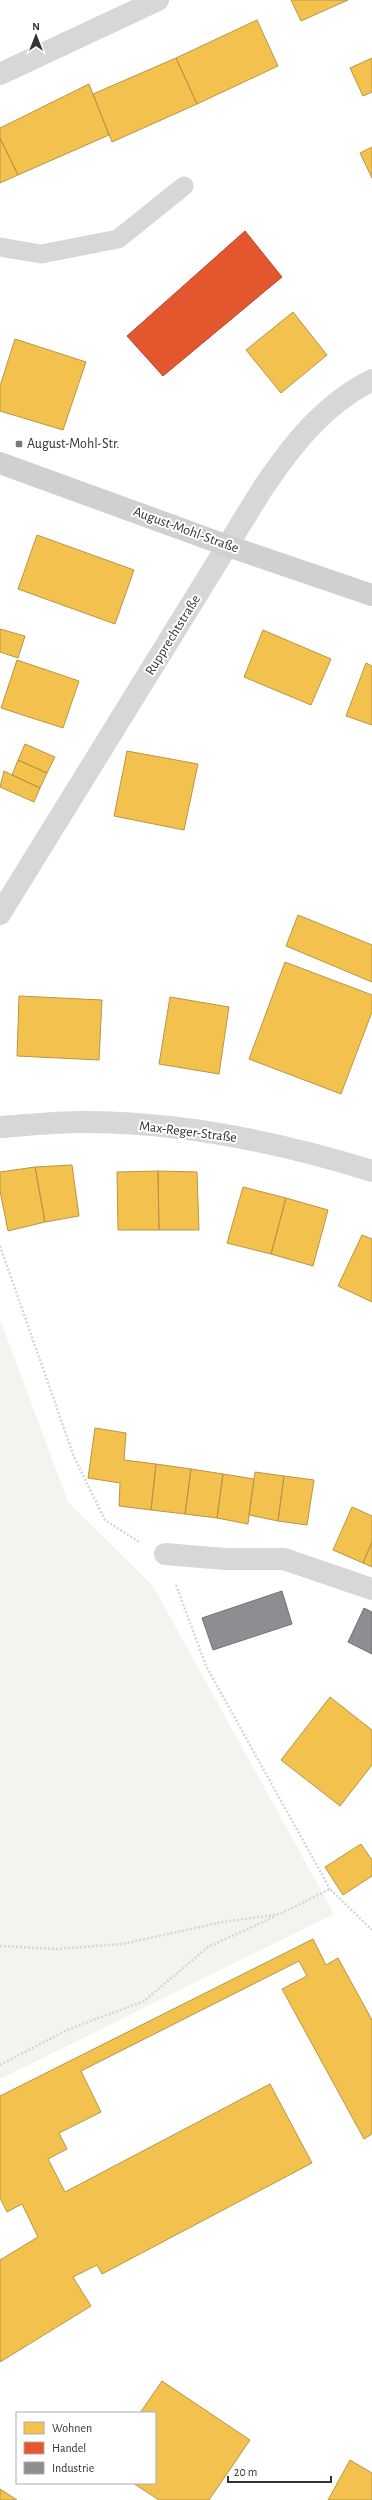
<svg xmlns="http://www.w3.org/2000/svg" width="372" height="2500" font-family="'Alegreya Sans',sans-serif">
<rect width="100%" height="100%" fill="#fff"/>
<!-- green -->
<path fill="#f1f5ed" d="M0,1319l68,183 85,84 181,328 -334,165z"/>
<!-- homes -->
<path fill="#f2c14e" stroke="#b99646" d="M291,0h57l-47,21z
M257,20l21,46 -81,38 -21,-46z
M176,58l21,46 -85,38 -19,-48z
M372,58v34l-9,4 -13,-28z
M89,84l20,51 -91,40 -18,-37v-10z
M0,138l18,37 -18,8z
M372,147v31l-12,-25z
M293,312l34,43 -46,38 -35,-43z
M15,339l71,23 -23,68 -63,-19v-25z
M37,535l97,35 -19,54 -97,-35z
M0,629l25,7 -7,22 -18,-6z
M263,630l68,29 -20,46 -67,-28z
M17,660l62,21 -16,47 -62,-20z
M366,663l6,3v59l-26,-9z
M25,744l30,13 -8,16 -29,-13z
M127,751l71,13 -14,66 -70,-14z
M18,760l29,13 -7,15 -28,-13z
M4,771l36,17 -6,14 -34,-15z
M298,915l74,30v37l-86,-36z
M285,962l87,33v17l-31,82 -92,-35z
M19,996l83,4 -3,60 -82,-4z
M170,997l59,10 -10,67 -60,-10z
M72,1165l7,51 -34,6 -10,-55z
M35,1167l10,55 -37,9 -8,-40v-19z
M158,1171l39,1 2,58h-40z
M158,1171l1,59h-41l-1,-58z
M243,1187l43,11 -15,56 -44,-11z
M286,1198l42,12 -15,56 -42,-12z
M362,1235l10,4v63l-34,-16z
M95,1428l31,5 -2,27 32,4 -5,46 -32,-4 1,-23 -32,-5z
M156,1464l35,5 -6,45 -34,-4z
M191,1469l32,5 -6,44 -32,-4z
M255,1472l29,4 -6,45 -29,-6z
M223,1474l31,5 -6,45 -31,-6z
M284,1476l30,4 -7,45 -29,-4z
M352,1507l20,9v26l-9,21 -30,-13z
M372,1542v25l-9,-4z
M330,1697l42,33v35l-32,41 -59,-46z
M361,1844l11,16v16l-29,19 -18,-28z
M313,1939l13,26 12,-7 34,62v114l-8,5 -82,-150 25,-13 -8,-15 -218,110 20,41 -42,21 8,16 -19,10 17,33 205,-108 42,79 -210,111 -5,-9 -24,12 18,29 -91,56v-102l38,-23 -16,-33 -15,8 -7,-14v-102z
M162,2381l88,59 -41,60h-50l-26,-17h22v-70h-15z
M350,2460l22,13v27h-44z
M0,2489l17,11h-17z"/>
<!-- shops -->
<path fill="#e4572e" stroke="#af4c30" d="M245,231l37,46 -119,99 -36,-40z"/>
<!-- industry -->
<path fill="#8d8d92" stroke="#727276" d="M282,1591l10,33 -79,26 -11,-32z
M364,1608l8,4v42l-24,-12z"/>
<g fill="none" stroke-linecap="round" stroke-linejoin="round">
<!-- path -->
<path stroke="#d6d6d6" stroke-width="2.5" stroke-dasharray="2 2" stroke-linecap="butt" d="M0,1246l74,211 31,63 34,22
M176,1585l30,81 124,223
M0,1946l57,3 65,-5 101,-22 57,-8 50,-25 42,41
M0,2065l67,-35 77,-29 64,-54 68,-31"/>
<!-- service -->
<path stroke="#d7d7d7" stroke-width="19" d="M0,247l41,7 77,-15 66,-53"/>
<!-- minor -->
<path stroke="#d7d7d7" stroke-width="22" d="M0,74l158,-74
M0,914l263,-426c29,-43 61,-84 109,-108
M0,1127c30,-2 61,-6 91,-5 95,1 191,21 281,49
M165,1554l60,5h59l88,30"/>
<!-- secondary -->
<path stroke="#d0d0d0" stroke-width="22" d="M0,463l228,83 144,49"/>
</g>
<!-- markers -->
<rect fill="#7a7a7a" stroke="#fff" stroke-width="1.5" x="15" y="440" width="8" height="8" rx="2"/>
<g text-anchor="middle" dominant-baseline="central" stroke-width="4" stroke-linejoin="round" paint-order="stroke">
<!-- poi labels -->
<g font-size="14" fill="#333" stroke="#fff" text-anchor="start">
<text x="27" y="444">August-Mohl-Str.</text>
</g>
<!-- street labels -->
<g font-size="14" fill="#333" stroke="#fff">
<text transform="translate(186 530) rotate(20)">August-Mohl-Straße</text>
<text transform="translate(173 635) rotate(-58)">Rupprechtstraße</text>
<text transform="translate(188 1132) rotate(7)">Max-Reger-Straße</text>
</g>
</g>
<!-- legend -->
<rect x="16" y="2412" width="140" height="72" fill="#ffffff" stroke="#adadad"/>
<rect x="24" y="2422" width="20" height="12" fill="#f2c14e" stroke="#adadad"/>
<text x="52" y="2432" font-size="12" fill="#333333">Wohnen</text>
<rect x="24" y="2442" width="20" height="12" fill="#e4572e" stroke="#adadad"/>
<text x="52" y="2452" font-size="12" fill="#333333">Handel</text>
<rect x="24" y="2462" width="20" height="12" fill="#8d8d92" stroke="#adadad"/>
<text x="52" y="2472" font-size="12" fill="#333333">Industrie</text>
<!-- north arrow -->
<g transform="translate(36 36)" stroke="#ffffff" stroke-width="3" paint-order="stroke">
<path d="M0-3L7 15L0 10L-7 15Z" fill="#333333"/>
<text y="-6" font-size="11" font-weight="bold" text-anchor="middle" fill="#333333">N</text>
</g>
<!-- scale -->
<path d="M228 2476v6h103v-6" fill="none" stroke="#333333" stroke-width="2"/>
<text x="234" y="2476" font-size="12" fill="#333333" stroke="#ffffff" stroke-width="3" paint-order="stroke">20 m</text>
</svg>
